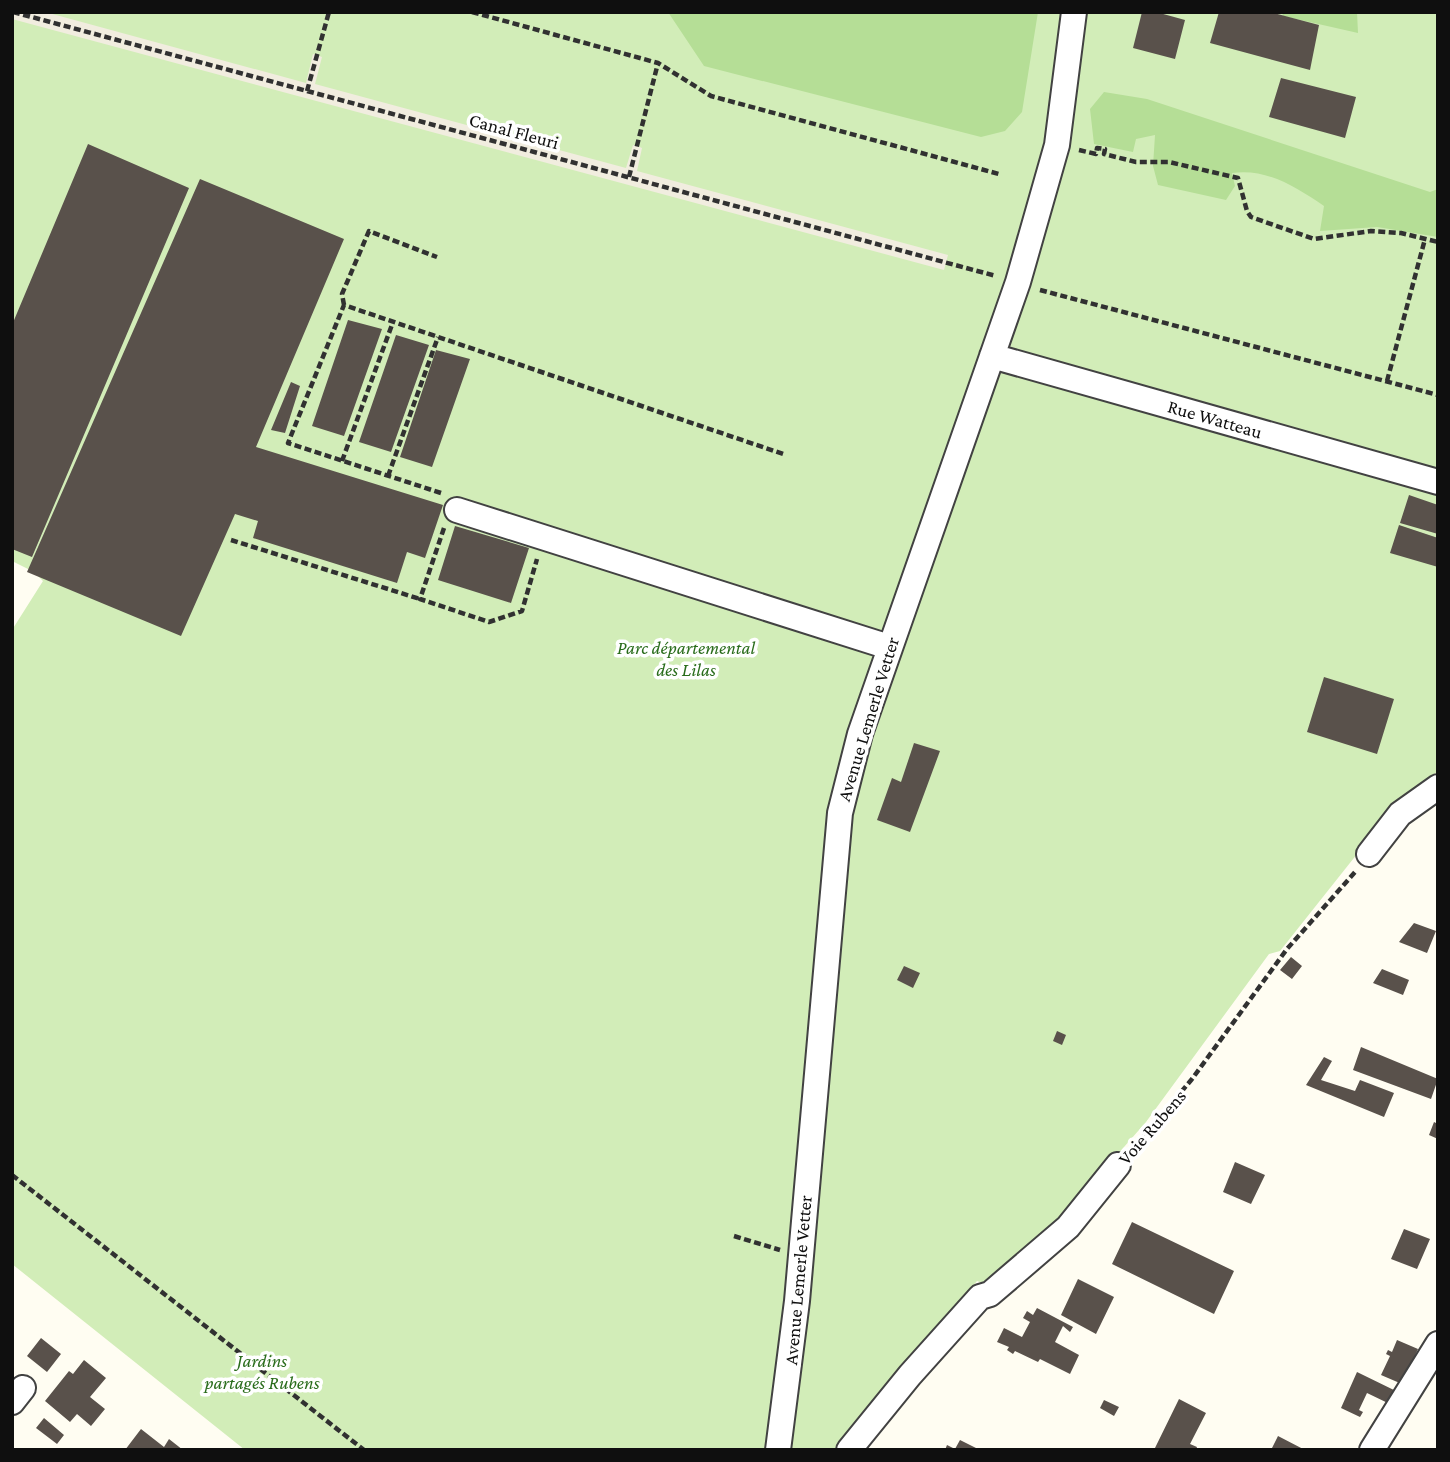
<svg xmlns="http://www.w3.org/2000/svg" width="1450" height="1462" font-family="'Crimson Pro',serif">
<rect width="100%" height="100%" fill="#fffdf2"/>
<!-- green -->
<path fill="#d2edb8" d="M12,12h1426v759l-46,39 -112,141 -11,3 -123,168 -102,116 -59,46 -8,-3 -137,169h-595l-233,-186v-634l31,-49 -9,-9 -22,-11z"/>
<!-- forest -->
<path fill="#b5de96" d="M668,12h370l-16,100 -17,19 -24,6 -277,-71z
M1282,12h75l1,21 -75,-17z
M1104,92l43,7 283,93 8,-3v48l-61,-10 -57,4 4,-25c-28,-19 -57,-38 -92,-33l3,13 -9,14 -68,-15 -5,-19 2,-31 -19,4 -3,13 -39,-8 -4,-35z"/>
<!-- plaza -->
<path fill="#f1eddf" d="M12,12h33l261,71 7,-29 9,3 -7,27 311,84 7,-23 4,1 5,2 -5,23 311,84 -4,15 -932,-251z"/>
<!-- building -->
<path fill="#59514b" d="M1142,12h14l29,8 -10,39 -42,-11z
M1219,12h51l49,13 -9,45 -100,-27z
M1281,78l75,19 -11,41 -76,-21z
M88,144l101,44 -157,369 -20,-8v-224z
M200,179l144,60 -88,208 187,58 -18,53 -18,-6 -10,31 -144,-45 5,-17 -23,-7 -54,122 -154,-64z
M348,320l34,9 -38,107 -32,-10z
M396,335l33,10 -38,107 -32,-10z
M436,350l34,9 -38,108 -32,-10z
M291,382l9,4 -15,47 -14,-3z
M1409,495l29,10v29l-38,-11z
M1399,525l39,13v29l-48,-14z
M455,526l74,22 -18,55 -73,-23z
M1324,677l70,22 -17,55 -70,-22z
M914,743l26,8 -30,81 -33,-12 15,-42 9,4z
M1414,923l22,8 -9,22 -28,-11z
M1291,957l11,9 -10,13 -12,-9z
M904,966l16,7 -7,15 -16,-8z
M1382,969l27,11 -6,15 -30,-12z
M1057,1031l9,4 -4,10 -9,-4z
M1361,1047l77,32 -7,20 -78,-29z
M1324,1057l8,4 -11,19 34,11 5,-11 34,13 -10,24 -78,-32z
M1434,1122l4,2v15l-9,-4z
M1235,1162l30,13 -14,29 -28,-12z
M1132,1222l102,49 -20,43 -102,-50z
M1404,1229l26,10 -13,30 -26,-10z
M1078,1279l36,18 -18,37 -35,-19z
M1037,1308l36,19 -3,5 -7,-6 -8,16 24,13 -9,19 -30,-15 -2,3 -23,-11 -2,3 -6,-4 2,-3 -12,-5 7,-14 18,9 8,-15 -7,-4 4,-7 6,4z
M41,1338l20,16 -14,18 -20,-16z
M1397,1340l21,9 -16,35 -21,-9 9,-19 -4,-2 2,-4 4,2z
M84,1360l22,18 -16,19 15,12 -14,17 -14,-12 -7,8 -25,-21 24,-30 4,3z
M1357,1372l43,21 -6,13 -27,-13 -8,17 4,2 -3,5 -19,-9z
M1179,1399l27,14 -16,31 7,3 -1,3h-42z
M1104,1400l15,7 -5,9 -14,-8z
M44,1418l20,17 -7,9 -21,-16z
M141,1429l23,18 5,-8 14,11h-58z
M1278,1436l27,14h-34z
M960,1440l20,10h-35l2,-5 8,4z"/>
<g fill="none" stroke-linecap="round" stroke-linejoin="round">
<!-- minor casing -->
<g stroke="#424242" stroke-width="28">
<path id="minor" d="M992,356l446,126
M457,510l432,137
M1369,854l31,-40 38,-27
M12,1402l11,-14
M778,1450l19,-149 43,-488 20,-79 158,-452 39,-137 17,-133
M849,1450l61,-75 70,-78 10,-3 78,-67 50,-62
M1372,1450l66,-106"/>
</g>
<!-- path -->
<path stroke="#313131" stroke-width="4.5" stroke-dasharray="7 3.5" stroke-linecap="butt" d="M13,12l983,264
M472,12l186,51 53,33 288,78
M307,91l22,-79
M1079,150l17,4 1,-6 8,1 -1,5 32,8h33l69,16 9,33 4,6 63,22 57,-8 30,2 37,9
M629,177l29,-114
M1040,290l398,105
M344,305l-2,-11 27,-63 68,26
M1387,381l38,-142
M342,461l51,-139
M388,476l50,-139
M441,493l-153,-50 56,-138 442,150
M444,528l-24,71 69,23 33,-11 15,-52
M231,540l189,59
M1134,1148l58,-69 95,-130 69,-78
M12,1175l352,275
M734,1236l46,14"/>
<!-- minor -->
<use href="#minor" stroke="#fff" stroke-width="24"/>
</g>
<g text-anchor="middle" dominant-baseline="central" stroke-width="7" stroke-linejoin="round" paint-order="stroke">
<!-- street labels -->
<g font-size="19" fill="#0f0f0f" stroke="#fff">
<text transform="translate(514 131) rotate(15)">Canal Fleuri</text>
<text transform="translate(1215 419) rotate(16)">Rue Watteau</text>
<text transform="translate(868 719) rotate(-73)">Avenue Lemerle Vetter</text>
<text transform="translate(1152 1127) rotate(-49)">Voie Rubens</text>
<text transform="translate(798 1280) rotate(-85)">Avenue Lemerle Vetter</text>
</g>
<!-- park labels -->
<g font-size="19" font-style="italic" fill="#296c1b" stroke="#fff">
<text x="686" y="647">Parc départemental<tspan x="686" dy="22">des Lilas</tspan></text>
<text x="262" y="1360">Jardins<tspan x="262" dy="22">partagés Rubens</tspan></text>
</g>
</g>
<!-- border -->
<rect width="1450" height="1462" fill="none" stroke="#0f0f0f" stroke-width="28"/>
</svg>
